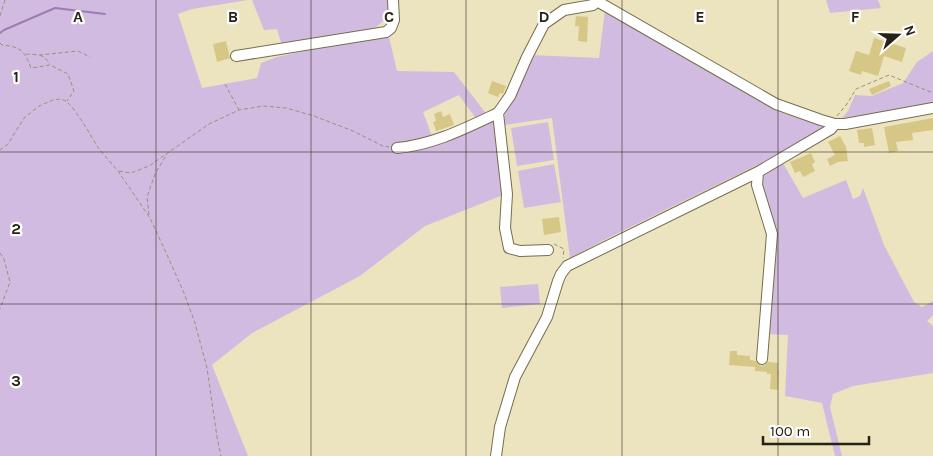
<svg xmlns="http://www.w3.org/2000/svg" width="933" height="456" font-family="Karla,sans-serif">
<rect width="100%" height="100%" fill="#ece3bf"/>
<!-- green -->
<path fill="#d2bbe1" d="M0,0h248l-56,9 -14,5 24,74 55,-10 4,-15 16,-6 111,-24 9,38 57,1 34,44 -11,4 -18,-25 -36,17 10,27 -21,11 9,-1 20,-7 55,-24 7,77 -78,31 -65,50 -108,57 -40,32 36,91h-248z
M252,0h138l-2,17 -13,11v2l-93,16 -5,-17 -13,1z
M826,0h52l3,8 -51,5z
M605,10l174,102 47,15 -48,28 -172,84 -36,19 -18,-140 -48,7c-1,-17 19,-53 26,-70l69,3z
M933,51v52l-47,9 -44,6 6,-7 7,-16 17,1 31,-13 14,-21z
M548,122l6,38 -37,6 -6,-38z
M783,163l20,35 43,-18 7,19 7,-3 3,-8 21,57 30,57 8,5 11,-6v14l-6,6 6,5v47l-80,13 -20,8 -3,13 12,49h-7l-13,-53 -37,-7 3,-61 -20,-1 7,-86 -14,-62v-12z
M554,164l7,38 -37,6 -6,-37z
M538,284l2,20 -38,4 -2,-21z"/>
<g fill="none" stroke-linecap="round" stroke-linejoin="round">
<!-- stream -->
<path stroke="#9d7db1" stroke-width="2" d="M0,33l4,-3 51,-22 50,6"/>
</g>
<!-- building -->
<path fill="#d7c787" d="M576,16l12,1 -1,25 -9,-1 1,-15h-4z
M874,38l32,10 -4,14 -18,-6 -6,20 -16,-5 -1,4 -12,-4 7,-20 13,4z
M226,41l4,17 -13,4 -4,-18z
M492,81l14,5 -3,8 -3,-1 -2,4 -10,-4z
M889,81l2,5 -19,9 -3,-6z
M441,111l2,6 7,-3 4,11 -18,6 -3,-9 3,-1 -2,-7z
M933,118v12l-21,3 1,7 -17,2 2,9 -9,2 -5,-26z
M872,128l3,17 -11,2v-4h-5l-2,-13z
M840,136l6,11 2,14 -10,1 -8,4 -3,-7 8,-4 -7,-13z
M811,153l4,9 -3,2 3,7 -12,6 -3,-6 -5,2 -5,-11z
M559,217l2,15 -17,3 -2,-16z
M730,351h7v4l13,1v4l6,1 2,3 3,2 4,-1 3,-3 10,1v7h1l-1,20 -8,-1 1,-15h-4v-2l-12,-1v-4l-26,-2z"/>
<g fill="none" stroke-linecap="round" stroke-linejoin="round">
<!-- minor casing -->
<g stroke="#756d4d" stroke-width="12">
<path id="minor" d="M595,0l181,104 45,16 14,4h10l88,-16
M236,56l150,-24 5,-4 3,-8 -1,-20
M397,148c36,-3 69,-20 101,-35
M758,172l-1,13 15,49 -10,125
M548,250l-28,1 -11,-3 -4,-20 2,-34 -9,-81 12,-17 17,-39 17,-33 20,-14 29,-5 4,-4
M496,456l4,-29 15,-50 32,-60 11,-36 3,-7 6,-8 191,-94 73,-43 4,-5"/>
</g>
<!-- path -->
<path stroke="#999278" stroke-width="1" stroke-dasharray="4 2.5" stroke-linecap="butt" d="M0,16l5,-16
M0,43l2,2c19,2 22,5 29,23l19,-3 18,9 6,17 -7,10
M26,54l14,1 38,-4 12,6
M40,55l5,3 5,6
M225,84l14,26
M837,116l10,-12 9,-15 33,-14 44,18
M0,150l8,-6 16,-26 15,-12 14,-6 7,-1 6,2 6,6 10,14 17,28 19,22 32,47 18,39 16,36 11,30 12,45 10,69 4,19
M119,171l12,2 18,-7 60,-42 30,-14 24,-4 23,2 28,8 39,15 30,15 6,1
M149,215l-2,-18 8,-23 12,-20
M554,244l10,5 -1,9
M0,253l4,6 6,23 -10,27"/>
<!-- minor -->
<use href="#minor" stroke="#fff" stroke-width="10"/>
</g>
<!-- grid -->
<path fill="none" stroke="#262315" stroke-width="1" stroke-opacity="0.55" d="M156,0v456M311,0v456M466,0v456M622,0v456M778,0v456M0,152h933M0,304h933"/>
<g font-size="16" text-anchor="middle" font-weight="bold" fill="#262315" stroke="#fff" stroke-width="4.5" stroke-linejoin="round" paint-order="stroke">
<text x="78" y="22">A</text>
<text x="233" y="22">B</text>
<text x="389" y="22">C</text>
<text x="544" y="22">D</text>
<text x="700" y="22">E</text>
<text x="855" y="22">F</text>
<text x="16" y="82">1</text>
<text x="16" y="234">2</text>
<text x="16" y="386">3</text>
</g>
<!-- north arrow -->
<g transform="translate(898 35) rotate(70)" stroke="#ffffff" stroke-width="4" paint-order="stroke">
<path d="M0-4L9 19L0 12L-9 19Z" fill="#262315"/>
<text y="-8" font-size="14" font-weight="bold" text-anchor="middle" fill="#262315">N</text>
</g>
<!-- scale -->
<path d="M763 436v8h106v-8" fill="none" stroke="#262315" stroke-width="2.5"/>
<text x="770" y="436" font-size="15" fill="#262315" stroke="#ffffff" stroke-width="4" paint-order="stroke">100 m</text>
</svg>
